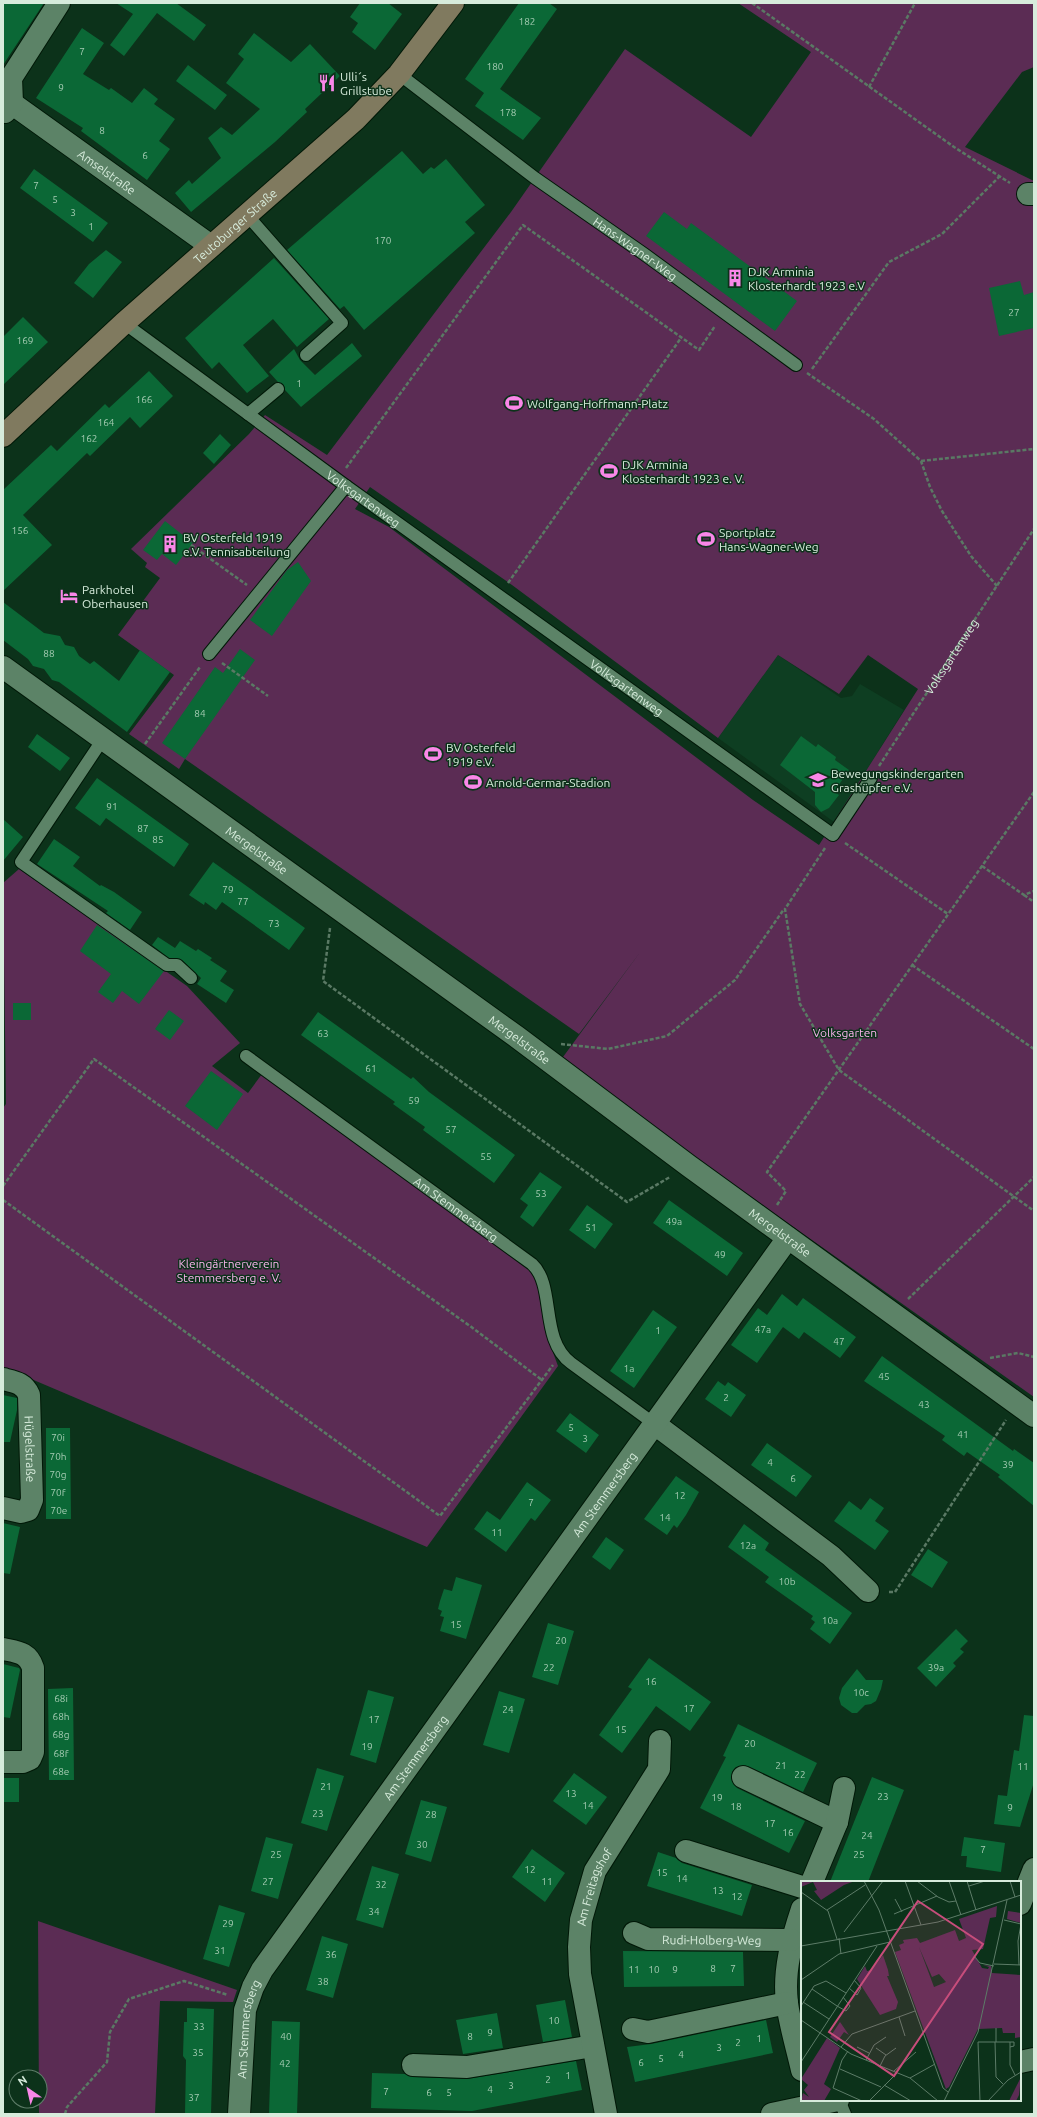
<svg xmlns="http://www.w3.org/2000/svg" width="1037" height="2117" font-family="Ubuntu,sans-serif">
<rect width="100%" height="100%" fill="#0c321a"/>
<!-- built -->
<path fill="#0e3e22" d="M778,655l63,43 11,-2 8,-12 44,26 -70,112 -116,-84z"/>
<!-- green -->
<path fill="#5b2c54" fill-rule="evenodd" d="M738,3h296v64l-12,5 -57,75 69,34v1216l-345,-244 -126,-96 78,-106 -62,83 -394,-275 -6,10 -50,-35 45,-59 -56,-40 42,-57 -15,-11 2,-4 -16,-14 118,-115 16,-19 62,40 184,-243 114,-163 126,88 60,-85zM370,487l142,98 206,153 60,-83 61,39 29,-39 50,34 -99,156 -66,-45 -364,-273 -34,-18z
M19,869l168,117 53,57 -28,23 36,27 14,-19 268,195 7,13 8,49 13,35 -131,181 -424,-180v-259l3,-4 -3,-221z
M38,1921l199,69 -4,12 -73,-1 -5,113h-116z"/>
<!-- building -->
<path fill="#0b6836" d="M3,3h41l-41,62z
M116,3h60l30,22 -12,16 -37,-28 -33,43 -14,-11 23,-31z
M360,3h28l14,11 -27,36 -23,-18 6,-9 -8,-6z
M519,3h30l8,6 -57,80 41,29 -18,22 -48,-34 9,-13 -19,-14z
M82,28l22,15 -21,31 26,16 2,-2 21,15 12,-15 14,11 -4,5 21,15 -16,22 11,8 -23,31 -66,-49 2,-3 -47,-30z
M254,33l37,29 19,-18 30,32 -35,33 2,3 -32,30 -84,70 -16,-19 14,-13 3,4 29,-26 -13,-20 13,-11 11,8 28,-26 -34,-26 18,-24 -6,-5z
M188,65l39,30 -12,15 -39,-29z
M402,151l21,23 8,-7 3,2 12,-10 39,46 -20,17 10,11 -111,97 -20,-24 -4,3 -53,-59z
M34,169l74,54 -15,19 -73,-54z
M664,212l23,17 4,-6 106,78 -22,30 -129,-95z
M106,250l16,12 -29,36 -19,-15 15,-19z
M274,258l55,61 -32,28 -24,-28 -30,26 26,31 -22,17 -28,-31 -7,7 -27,-31z
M1020,281l4,14 10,-3v36l-35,8 -10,-48z
M23,317l25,25 -45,43v-48z
M352,343l10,13 -61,51 -16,-17 -2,-6 -5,-2 -9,-10 25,-23 6,11 15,15z
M149,371l24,25 -33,32 -10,-11 -40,39 -3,-3 -64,62 29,30 -49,46v-101l48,-45 6,6 48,-47 4,4z
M220,434l11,11 -17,19 -11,-11z
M165,521l28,22 -17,22 -14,-11 -5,6 -14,-10z
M298,562l13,19 -39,55 -22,-16 37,-50z
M3,602l41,31 16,3 5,9 9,2 5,9 11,8 4,-3 25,20 21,-31 30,22 -43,60 -68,-50 -7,-2 -8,-11 -11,-3 -5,-7 -25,-19z
M240,649l15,11 -70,99 -23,-16 53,-76 8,6z
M37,734l33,24 -10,13 -32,-24z
M801,736l15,11 2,-3 18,13 -1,3 14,10 -15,22 5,3 -10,13 -8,4 -6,-7v-13l-35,-27z
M97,778l92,66 -15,23 -68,-49 -6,8 -25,-18z
M3,819l20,18 -20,24z
M54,839l26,18 -7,9 27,20 1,-1 13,7 28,20 -12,18 -24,-17 2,-2 -71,-47z
M213,862l92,66 -16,22 -67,-48 -6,8 -11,-8 -1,3 -15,-10z
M97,925l67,46 -25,33 -17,-13 -9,12 -15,-11 13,-18 -31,-23z
M158,937l17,11 5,-7 16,10 2,-2 14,9 -2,2 17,11 -7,10 14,9 -8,13 -29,-19 4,-6 -19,-18 -13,-2 -17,-13z
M13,1003h18v17h-18z
M169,1010l15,11 -14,19 -15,-11z
M318,1012l93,67 2,-2 16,15 86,63 -21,28 -71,-53 2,-3 -32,-23 2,-2 -94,-67z
M211,1071l32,23 -26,36 -32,-24z
M540,1172l22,15 -29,40 -13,-10 8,-12 -8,-6z
M669,1200l74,53 -16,23 -74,-53z
M587,1205l26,19 -18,25 -26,-19z
M782,1294l15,12 6,-8 53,39 -16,21 -36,-26 -5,7 -16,-12 -26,36 -26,-18 27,-37 9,7z
M653,1310l24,17 -43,61 -24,-17z
M882,1356l131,95 1,-2 20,14v43l-36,-29 2,-2 -33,-23 -3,4 -22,-16 3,-4 -81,-55z
M718,1381l7,5 3,-4 18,13 -15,22 -26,-18z
M3,1395l14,3v12l-7,32h-7z
M570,1413l29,22 -13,18 -30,-22z
M46,1428h24l1,91h-25z
M767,1443l45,33 -16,21 -45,-32z
M676,1476l23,16 -13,23 -9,13 -3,-3 -7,10 -23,-16z
M527,1482l24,18 -16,21 -4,-3 -25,34 -32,-23 13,-18 13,9z
M870,1498l14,10 -9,13 14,10 -14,19 -41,-29 15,-20 12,9z
M3,1523l17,4 -10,47 -7,-1z
M744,1524l25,19 -4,7 87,63 -22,31 -20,-15 5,-7 -4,-3 2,-3 -48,-34 4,-5 -41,-30z
M606,1537l18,13 -14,20 -18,-13z
M928,1549l20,13 -16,26 -21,-13z
M456,1577l26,8 -16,54 -26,-8 4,-14 -4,-1 2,-5 -4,-2 2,-8 4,-12 8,2z
M548,1623l26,8 -16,54 -26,-8z
M956,1629l12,12 -8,8 4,3 -11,11 3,3 -20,21 -19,-19z
M649,1658l62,44 -21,29 -34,-25 -34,47 -23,-18 33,-46 -4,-2z
M3,1664l16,4 1,2 -10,48 -7,-1z
M857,1669l9,11h17l-2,9 -5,12 -5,3 -6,1 -8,8h-5l-11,-8 -2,-7 3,-10z
M73,1688l1,92h-25l-1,-91z
M368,1690l26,7 -18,66 -26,-8z
M499,1691l26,8 -16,54 -26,-8z
M1024,1715l10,1v66l-14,45 -26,-3 4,-29 9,1 7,-46 5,1z
M738,1724l79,39 -14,29 -55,-26 -12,1 -4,5 1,12 4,4 68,33 -16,32 -89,-45 26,-51 -3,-1z
M317,1768l27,8 -17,55 -26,-8z
M574,1773l33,24 -21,28 -33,-24z
M872,1777l32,13 -36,92h-38z
M3,1778h16v24h-16z
M421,1800l26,7 -16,55 -26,-8z
M266,1837l27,7 -15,55 -27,-8z
M964,1837l41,6 -4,29 -35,-5 1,-11h-6z
M532,1849l33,24 -20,29 -33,-25z
M658,1852l18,6 6,5 70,22 -10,31 -95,-30z
M372,1866l27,8 -16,54 -27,-8z
M219,1905l26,8 -16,54 -26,-8z
M322,1936l26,8 -15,54 -27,-8z
M623,1951l120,1 1,34 -120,1z
M565,2000l7,37 -29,5 -7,-37z
M187,2008l27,1 -3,105h-26l1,-54 -3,-4 1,-34h3z
M497,2013l6,35 -40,6 -7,-34z
M766,2020l7,33 -138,29 -8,-35 24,-3z
M272,2021l28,1 -3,92h-28z
M576,2061l6,29 -110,21 -101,-3 1,-35 33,1 8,3 54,2z"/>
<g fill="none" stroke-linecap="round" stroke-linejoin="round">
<!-- lane casing -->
<g stroke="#001807" stroke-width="14">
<g id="lane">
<path id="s2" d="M399,74l136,104 109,76 152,111"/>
<path d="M247,215l95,108 -36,32"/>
<path id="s3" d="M124,323l222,163 487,349 38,-57"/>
<path d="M248,414l30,-25"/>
<path d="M209,654l137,-168"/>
<path d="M103,739l-82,123 146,103h10l14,13"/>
<path id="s4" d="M246,1056l286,208c24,22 7,75 39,99l85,62"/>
<path d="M839,2100l6,14"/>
</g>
</g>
<!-- street casing -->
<g stroke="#001807" stroke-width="24">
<g id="street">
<path id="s5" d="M3,97l208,149"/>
<path d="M5,112l7,-9 -1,-25 48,-75"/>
<path d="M1028,194h6"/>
<path id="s6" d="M3,667l514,370 172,129 345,250"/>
<path id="s7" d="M3,1379c12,3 21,4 26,16l3,105 -4,10 -7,2 -18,-4"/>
<path d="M656,1425l175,131 37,35"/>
<path d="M3,1649c14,3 25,3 30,19v84l-3,7 -7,3h-20"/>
<path d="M743,1777l94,45"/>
<path d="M686,1851l116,36"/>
<path d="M812,1882l25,-60 7,-34"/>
<path d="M1020,1904l14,-35"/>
<path d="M802,1909c-10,30 -19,62 -15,94 3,22 10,45 15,67"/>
<path id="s8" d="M634,1933l14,6 143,1"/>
<path d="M633,2029l15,3 139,-29"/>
<path d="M1020,2062l14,-3"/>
<path d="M413,2065l54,2 126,-21"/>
<path id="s9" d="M239,2114l6,-104 8,-23 9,-17 526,-732"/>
<path id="s10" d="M606,2114l-26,-140 -1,-27 2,-27 14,-49 64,-102 1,-28"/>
<path d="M772,2114l66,-14"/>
</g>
</g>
<!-- secondary casing -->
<g stroke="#001807" stroke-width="24">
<g id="secondary">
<path id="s11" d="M3,436l121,-113 232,-204 43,-45 54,-71"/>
</g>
</g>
<!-- path -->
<g stroke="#5a7964" stroke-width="2.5" stroke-dasharray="4 2" stroke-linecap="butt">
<path d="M752,3l202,144 56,36"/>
<path d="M869,87l46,-84"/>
<path d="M812,369l77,-107 53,-28 58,-58"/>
<path d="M807,373l67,46 47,42 9,26 12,24 29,45 26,30"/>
<path d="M921,461l113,-12"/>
<path d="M346,468l177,-243 176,125 16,-24"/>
<path d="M191,545l56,40"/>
<path d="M508,583l173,-245"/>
<path d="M222,663l46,33"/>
<path d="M145,744l55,-77"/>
<path id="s1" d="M879,766l155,-237"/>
<path d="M845,843l103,71"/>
<path d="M825,848l-40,61 15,95 39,66 195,141"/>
<path d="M982,866l42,29 10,-4"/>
<path d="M1024,895l10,7"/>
<path d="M330,928l-7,53 304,221 43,-25"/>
<path d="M912,965l122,84"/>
<path d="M561,1044l47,5 59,-13 68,-56 49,-71"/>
<path d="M3,1186l91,-127 376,267 72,54"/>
<path d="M3,1200l437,316 113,-151"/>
<path d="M777,1205l9,-14 -19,-19 267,-380"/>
<path d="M908,1299l126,-122"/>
<path d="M990,1358l28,-5 16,4"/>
<path d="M889,1592h6l111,-172"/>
<path d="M65,2114l2,-7 40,-45 3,-30 19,-33 55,-18 44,14"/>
</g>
<!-- lane -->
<use href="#lane" stroke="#5c8367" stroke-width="12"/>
<!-- street -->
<use href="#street" stroke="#5c8367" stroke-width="22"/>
<!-- secondary -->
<use href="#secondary" stroke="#807a5f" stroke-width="22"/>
</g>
<!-- icons -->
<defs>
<g id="restaurant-bare" transform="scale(1.38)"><path d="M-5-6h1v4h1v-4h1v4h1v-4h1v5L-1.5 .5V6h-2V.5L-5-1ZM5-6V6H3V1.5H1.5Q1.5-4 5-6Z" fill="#f987e8" stroke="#0c321a" stroke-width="2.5" paint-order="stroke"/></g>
<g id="building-bare" transform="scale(1.38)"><path d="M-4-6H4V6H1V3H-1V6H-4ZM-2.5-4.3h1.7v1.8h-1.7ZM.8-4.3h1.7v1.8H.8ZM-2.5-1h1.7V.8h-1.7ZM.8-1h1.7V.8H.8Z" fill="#f987e8" stroke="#0c321a" stroke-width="2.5" paint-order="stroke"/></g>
<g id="stadium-bare" transform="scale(1.38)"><path d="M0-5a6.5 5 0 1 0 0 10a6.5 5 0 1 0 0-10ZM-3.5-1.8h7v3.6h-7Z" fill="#f987e8" stroke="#0c321a" stroke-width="2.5" paint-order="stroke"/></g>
<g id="hotel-bare" transform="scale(1.38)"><path d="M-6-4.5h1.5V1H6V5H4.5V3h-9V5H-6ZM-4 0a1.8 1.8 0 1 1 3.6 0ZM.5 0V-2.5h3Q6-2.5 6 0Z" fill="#f987e8" stroke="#0c321a" stroke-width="2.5" paint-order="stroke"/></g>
<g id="school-bare" transform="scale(1.38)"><path d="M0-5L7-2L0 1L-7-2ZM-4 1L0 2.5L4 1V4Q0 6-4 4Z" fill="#f987e8" stroke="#0c321a" stroke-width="2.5" paint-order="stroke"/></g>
</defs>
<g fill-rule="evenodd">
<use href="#restaurant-bare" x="327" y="83"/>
<use href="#building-bare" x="735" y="278"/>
<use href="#stadium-bare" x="514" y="403"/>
<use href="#stadium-bare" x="609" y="471"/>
<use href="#stadium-bare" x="706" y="539"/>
<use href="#building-bare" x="170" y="544"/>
<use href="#hotel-bare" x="69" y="596"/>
<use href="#stadium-bare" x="433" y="754"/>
<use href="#school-bare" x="818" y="780"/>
<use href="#stadium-bare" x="473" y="782"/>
</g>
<g text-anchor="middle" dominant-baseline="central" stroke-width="3" stroke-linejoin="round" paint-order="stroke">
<!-- number labels -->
<g font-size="10" fill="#a4cbb2">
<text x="527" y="21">182</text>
<text x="82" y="51">7</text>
<text x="495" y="66">180</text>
<text x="61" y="87">9</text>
<text x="508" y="112">178</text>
<text x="102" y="130">8</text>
<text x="145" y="155">6</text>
<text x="36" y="185">7</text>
<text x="55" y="199">5</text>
<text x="73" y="212">3</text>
<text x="91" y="226">1</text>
<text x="383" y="240">170</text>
<text x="1014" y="312">27</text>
<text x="25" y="340">169</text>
<text x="299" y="383">1</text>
<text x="144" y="399">166</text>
<text x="106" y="422">164</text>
<text x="89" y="438">162</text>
<text x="20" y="530">156</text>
<text x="49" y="653">88</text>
<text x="200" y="713">84</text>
<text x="112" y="806">91</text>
<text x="143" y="828">87</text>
<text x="158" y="839">85</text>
<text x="228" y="889">79</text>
<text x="243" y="901">77</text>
<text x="274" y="923">73</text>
<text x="323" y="1033">63</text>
<text x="371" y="1068">61</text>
<text x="414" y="1100">59</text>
<text x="451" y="1129">57</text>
<text x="486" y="1156">55</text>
<text x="541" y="1193">53</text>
<text x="674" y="1221">49a</text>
<text x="591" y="1227">51</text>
<text x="720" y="1254">49</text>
<text x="763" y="1329">47a</text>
<text x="658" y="1330">1</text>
<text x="839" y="1341">47</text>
<text x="629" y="1368">1a</text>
<text x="884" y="1376">45</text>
<text x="726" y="1397">2</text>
<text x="924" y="1404">43</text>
<text x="571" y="1427">5</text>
<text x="963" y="1434">41</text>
<text x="58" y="1437">70i</text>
<text x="585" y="1438">3</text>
<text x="58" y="1456">70h</text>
<text x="770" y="1462">4</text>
<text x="1008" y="1464">39</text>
<text x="58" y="1474">70g</text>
<text x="793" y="1478">6</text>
<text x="58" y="1492">70f</text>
<text x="680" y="1495">12</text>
<text x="531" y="1502">7</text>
<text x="59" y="1510">70e</text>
<text x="665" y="1517">14</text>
<text x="497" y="1532">11</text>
<text x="748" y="1545">12a</text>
<text x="787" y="1581">10b</text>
<text x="830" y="1620">10a</text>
<text x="456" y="1624">15</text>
<text x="561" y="1640">20</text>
<text x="549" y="1667">22</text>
<text x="936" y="1667">39a</text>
<text x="651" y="1681">16</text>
<text x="861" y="1692">10c</text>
<text x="61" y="1698">68i</text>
<text x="689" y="1708">17</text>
<text x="508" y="1709">24</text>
<text x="61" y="1716">68h</text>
<text x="374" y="1719">17</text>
<text x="621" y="1729">15</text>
<text x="61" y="1734">68g</text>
<text x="750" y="1743">20</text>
<text x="367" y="1746">19</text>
<text x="61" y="1753">68f</text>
<text x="781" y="1765">21</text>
<text x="1023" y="1766">11</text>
<text x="61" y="1771">68e</text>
<text x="800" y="1774">22</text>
<text x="326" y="1786">21</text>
<text x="571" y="1793">13</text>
<text x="883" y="1796">23</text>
<text x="717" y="1797">19</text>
<text x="588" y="1805">14</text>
<text x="736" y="1806">18</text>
<text x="1010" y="1807">9</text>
<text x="318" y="1813">23</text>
<text x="431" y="1814">28</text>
<text x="770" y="1823">17</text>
<text x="788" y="1832">16</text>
<text x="867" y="1835">24</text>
<text x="422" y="1844">30</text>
<text x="983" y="1849">7</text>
<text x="276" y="1854">25</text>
<text x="859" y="1854">25</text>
<text x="530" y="1869">12</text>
<text x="662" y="1872">15</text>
<text x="682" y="1878">14</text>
<text x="268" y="1881">27</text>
<text x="547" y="1881">11</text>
<text x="381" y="1884">32</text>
<text x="718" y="1890">13</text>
<text x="737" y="1896">12</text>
<text x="374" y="1911">34</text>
<text x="228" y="1923">29</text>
<text x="220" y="1950">31</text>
<text x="331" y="1954">36</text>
<text x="713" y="1968">8</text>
<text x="733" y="1968">7</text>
<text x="634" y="1969">11</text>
<text x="654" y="1969">10</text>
<text x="675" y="1969">9</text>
<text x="323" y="1981">38</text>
<text x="554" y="2020">10</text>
<text x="199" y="2026">33</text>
<text x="490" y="2032">9</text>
<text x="286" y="2036">40</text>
<text x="470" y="2036">8</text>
<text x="759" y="2038">1</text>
<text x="738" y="2042">2</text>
<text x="719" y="2047">3</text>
<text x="198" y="2052">35</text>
<text x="681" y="2054">4</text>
<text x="661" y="2058">5</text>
<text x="641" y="2062">6</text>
<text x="285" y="2063">42</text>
<text x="568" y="2075">1</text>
<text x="548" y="2079">2</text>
<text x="511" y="2085">3</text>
<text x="490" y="2089">4</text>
<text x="386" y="2091">7</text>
<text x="429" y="2092">6</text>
<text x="449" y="2092">5</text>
<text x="194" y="2097">37</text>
</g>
<!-- poi labels -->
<g font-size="12" fill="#d7ecdc" stroke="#0c321a" text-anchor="start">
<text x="340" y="76">Ulli´s<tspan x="340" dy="14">Grillstube</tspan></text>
<text x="748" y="271">DJK Arminia<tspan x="748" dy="14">Klosterhardt 1923 e.V</tspan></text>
<text x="527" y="403">Wolfgang-Hoffmann-Platz</text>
<text x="622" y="464">DJK Arminia<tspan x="622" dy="14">Klosterhardt 1923 e. V.</tspan></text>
<text x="719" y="532">Sportplatz<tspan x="719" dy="14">Hans-Wagner-Weg</tspan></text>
<text x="183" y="537">BV Osterfeld 1919<tspan x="183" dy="14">e.V. Tennisabteilung</tspan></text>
<text x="82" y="589">Parkhotel<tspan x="82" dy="14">Oberhausen</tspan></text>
<text x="446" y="747">BV Osterfeld<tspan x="446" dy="14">1919 e.V.</tspan></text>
<text x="831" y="773">Bewegungskindergarten<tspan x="831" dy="14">Grashüpfer e.V.</tspan></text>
<text x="486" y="782">Arnold-Germar-Stadion</text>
</g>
<!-- street labels -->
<g font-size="12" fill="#d7ecdc" stroke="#0c321a">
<text stroke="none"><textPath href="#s5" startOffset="128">Amselstraße</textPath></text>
<text stroke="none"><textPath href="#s11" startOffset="313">Teutoburger Straße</textPath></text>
<text stroke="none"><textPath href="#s2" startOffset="294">Hans-Wagner-Weg</textPath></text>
<text stroke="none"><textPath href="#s3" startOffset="297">Volksgartenweg</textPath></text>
<text stroke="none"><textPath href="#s1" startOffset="131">Volksgartenweg</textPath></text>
<text stroke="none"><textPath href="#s3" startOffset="621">Volksgartenweg</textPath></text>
<text stroke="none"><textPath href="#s6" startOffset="313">Mergelstraße</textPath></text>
<text stroke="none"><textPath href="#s6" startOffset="637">Mergelstraße</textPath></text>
<text stroke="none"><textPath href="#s4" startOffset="260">Am Stemmersberg</textPath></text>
<text stroke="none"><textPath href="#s6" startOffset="961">Mergelstraße</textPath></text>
<text stroke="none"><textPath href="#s7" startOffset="86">Hügelstraße</textPath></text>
<text stroke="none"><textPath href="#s9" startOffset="734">Am Stemmersberg</textPath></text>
<text stroke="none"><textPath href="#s9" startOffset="410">Am Stemmersberg</textPath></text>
<text stroke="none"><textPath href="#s10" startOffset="232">Am Freitagshof</textPath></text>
<text stroke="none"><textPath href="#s8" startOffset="79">Rudi-Holberg-Weg</textPath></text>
<text stroke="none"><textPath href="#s9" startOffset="86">Am Stemmersberg</textPath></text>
</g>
<!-- park labels -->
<g font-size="12" fill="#fbb2ee" stroke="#0c321a">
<text x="845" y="1032">Volksgarten</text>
<text x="229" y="1263">Kleingärtnerverein<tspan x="229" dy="14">Stemmersberg e. V.</tspan></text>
</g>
</g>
<!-- overview -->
<g transform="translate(801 1881)">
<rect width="220" height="220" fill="#0c321a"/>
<path d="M0,0h54l-11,4 -23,15 -7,-9 3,-1 -4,-8 -12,5zM196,25l-1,11 -6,1 -7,31 -11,1 10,18 6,1 1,-2 -6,-2 8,1 1,7 29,2v62l-6,1v-5h-12l-1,-5 -24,1 -29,58 -3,2 -51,-137 6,-2 -2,-5 5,-2 -1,-3 14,-2 3,5 35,-13 4,11 7,-3 -7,-19zM118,66l13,30 7,-3 7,8 -12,5zM207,30l13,2v10l-14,-4zM82,74l5,15 1,6h-2l11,26 -2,7 -16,6 -23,-36 8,-13 2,5 5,-1zM39,141l9,13 -5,-3 -7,10 -7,-5zM26,157l13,10 -16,36 7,5 -7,12h-23l2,-8 6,4 -5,-7 4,-5 -7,-6zM220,196l-2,18 -3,6h-7z" fill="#5b2c54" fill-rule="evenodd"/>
<path fill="none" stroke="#5d7c68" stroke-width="1" d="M63,0l15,29 64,178 5,4M104,0l16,44M116,0l21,16 11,5 7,-1M148,0l12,34M166,0l9,29M209,0l5,16M168,5l16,-5M0,11l27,19 9,28M94,18l7,13M26,29l38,-25M93,33l43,-18M203,39l17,4 -3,17 1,24M43,51l39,-51M38,57l2,16M0,65l137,-24 83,-27M173,75l6,7 14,3M193,83l27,1M0,99l38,-26 51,-12M48,107l8,7 4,-7 -7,-8M11,108l25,17M2,121l26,17M0,125l13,-20 12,-5 20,12M36,125l9,5 4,-5 -7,-9M98,136l6,19M0,139l50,34 59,24 28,23M195,147v14M177,161h32v23l5,10M177,161l2,59M194,161l1,35 7,7M209,161h4v4l-4,1M40,166l11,-13 63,-23M56,166l12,6M75,167l10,7M47,170l-6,9 -9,28 29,13M65,179l8,-15 12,-8M0,181l76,-116M79,185l5,-10 11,-8M39,188l41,18M93,190l22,-19M109,197l25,-14M83,204l27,16M68,220l28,-28M143,220l34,-69 29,-132M187,220l20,-21 13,-8"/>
<path fill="#c74d7b" fill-opacity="0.15" stroke="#c74d7b" stroke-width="2" d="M117,20l65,43 -89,132 -65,-44z"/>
<rect width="220" height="220" fill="none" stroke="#d7ecdc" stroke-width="2"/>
</g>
<!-- border -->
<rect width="1037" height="2117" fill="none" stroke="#d7ecdc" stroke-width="8"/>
<!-- north arrow -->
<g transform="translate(28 2089) rotate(326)"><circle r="19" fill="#0c321a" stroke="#5d7c68"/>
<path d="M0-3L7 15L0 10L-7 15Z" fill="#f987e8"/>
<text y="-6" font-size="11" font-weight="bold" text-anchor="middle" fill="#d7ecdc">N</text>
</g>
</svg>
